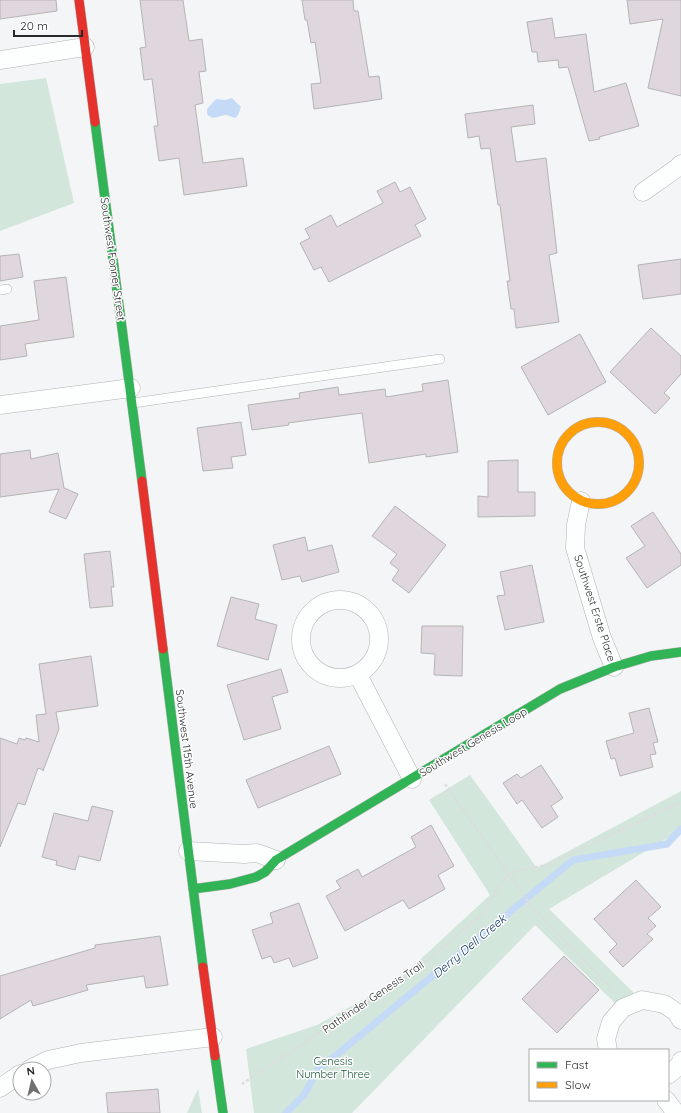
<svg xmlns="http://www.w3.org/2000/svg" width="681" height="1113" font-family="Quicksand,sans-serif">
<rect width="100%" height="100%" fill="#f3f5f6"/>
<!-- green -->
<path fill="#d2e6db" d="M46,78l28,125 -74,28v-147z
M470,775l67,93 144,-77v39l-132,79 85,84 -10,5 -8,6 -81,-79 -183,188h-98l-8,-64 71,-24 80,-44 93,-86 -61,-95z
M198,1089l4,24h-15z"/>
<!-- water -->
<path fill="#c4daf6" d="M232,98l9,9 -3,8 -3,3c-3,-1 -7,-3 -10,-3 -7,1 -12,6 -18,-1v-5l9,-10 9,1z"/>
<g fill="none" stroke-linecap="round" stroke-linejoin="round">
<!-- stream -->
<path stroke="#c4daf6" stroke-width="7" d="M286,1113l18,-18 13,-24 256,-211 94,-16 14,-15"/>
</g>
<!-- building -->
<path fill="#dfd7dd" stroke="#b4b4b5" d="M0,0h56l1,11 -57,8z
M140,0h43l6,41 13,-2 4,32 -7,1 4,31 -8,2 8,58 40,-5 4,28 -63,9 -5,-37 -20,3 -5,-35h4l-6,-47 -8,1 -4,-32 6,-1z
M302,0h51l1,11h4l11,66 10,-1 3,23 -68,10 -3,-25 10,-1 -6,-41 -4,1 -4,-23h-2z
M627,0h54v96l-33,-8 15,-69 -33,5z
M552,18l3,20 31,-4 8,58 32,-9 13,43 -40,11 1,2 -11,2 -21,-74 -9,1 -1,-8 -20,2 -1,-10h-5l-5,-30z
M533,105l2,19 -24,3 5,35 30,-4 11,95 -8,2 10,67 -43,6 -2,-19h-3l-4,-28h3l-10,-76h-2l-8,-57 -9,1 -2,-13 -11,2 -3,-24z
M395,182l5,10 10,-5 16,32 -11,6 6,11 -92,46 -8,-15 -7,3 -14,-27 10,-5 -5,-9 26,-14 6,12 46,-24 -6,-12z
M19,254l4,23 -23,4v-25z
M681,259v35l-38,5 -5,-34z
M66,277l8,60 -49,7 2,12 -27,4v-34l39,-6 -5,-39z
M651,328l30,28v18l-17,19 6,5 -15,16 -45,-42z
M580,334l26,48 -58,33 -27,-48z
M448,380l10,72 -32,5v-3l-57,9 -7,-50 -74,10 1,2 -37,5 -4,-25 52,-7 -1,-5 39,-6 1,8 46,-6 1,8 37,-6 -1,-7z
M241,422l5,33 -15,2 2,11 -30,3 -6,-43z
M30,450l1,9 27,-6 6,35 14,6 -12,25 -17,-7 10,-23 -59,8v-43z
M518,460v32h17v24l-57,1v-21l10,1v-36z
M395,506l51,39 -37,48 -17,-13 7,-10 -9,-7 7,-9 -25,-18z
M653,512l28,42v11l-34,23 -21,-30 19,-12 -14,-20z
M305,537l3,14 24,-6 7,27 -37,10 -2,-6 -18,4 -9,-35z
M110,551l4,36h-3l2,19 -23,2 -6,-54z
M532,565l12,57 -39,8 -8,-34 8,-1 -5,-23z
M231,597l28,7 -4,15 22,6 -9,35 -51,-14z
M422,626h41l-1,50 -28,-1 1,-21 -14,-1z
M91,656l7,50 -42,6 3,17 -16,42v-1l-5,-2 -13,37 -7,-2 -18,44v-109l17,6 2,-6 6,2 1,-2 13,4 -3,-27 10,-1 -7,-50z
M281,669l7,23 -16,5 9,32 -37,11 -17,-55z
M649,708l9,34 -5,1 3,11 -6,1 3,12 -33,9 -5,-18 -4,1 -5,-18 28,-8 -5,-20z
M329,746l12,28 -83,34 -12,-28z
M541,765l22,33 -12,8 7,11 -16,11 -20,-28 -5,4 -14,-21 14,-9 4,4z
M92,806l21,5 -13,50 -21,-5 -4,14 -19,-5 1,-4 -15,-4 12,-44 34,8z
M431,825l23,41 -16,9 7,14 -36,20 -6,-9 -58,31 -19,-35 15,-8 -5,-7 22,-12 4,8 54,-30 -5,-10z
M636,880l25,27 -13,11 8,8 -9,8 6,5 -30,28 -14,-15 8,-8 -23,-25z
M299,903l19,55 -25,9 -4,-9 -15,5 -3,-7 -9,3 -10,-29 21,-7 -3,-10z
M160,936l8,49 -22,3 -2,-12 -58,9 2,5 -55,16 -2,-6 -31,19v-43l95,-28v-3z
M564,956l35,34 -42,43 -35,-34z
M158,1089l2,24h-52l-2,-20z"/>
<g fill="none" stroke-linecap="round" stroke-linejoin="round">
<!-- lane casing -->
<g stroke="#b2b3b3" stroke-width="10">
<path id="lane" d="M0,290l7,-1
M133,403l307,-44"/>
</g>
<!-- street casing -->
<g stroke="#b2b3b3" stroke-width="19">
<path id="street" d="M0,60l85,-13
M643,192l34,-24 4,-4
M0,405l131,-17
M581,501l-5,24 -1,23 27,90 12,29
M301 639a39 39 0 1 1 78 0a39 39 0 1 1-78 0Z
M358,675l54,104
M188,851l56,3 13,-1 19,7
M608,1050l-2,-11 5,-17 12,-14 19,-8 22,4 12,8 5,8
M30,1069l18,-9 33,-7 132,-16
M668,1075l12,-10 1,-4
M0,1088l20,-14
M666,1100l10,13"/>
</g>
<!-- fast casing -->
<g stroke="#b2b3b3" stroke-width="10">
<path id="fast" d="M95,122l47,359
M163,649l40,318
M193,889l37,-5 26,-7 9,-5 11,-12 284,-171 54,-22 37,-11 30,-4
M215,1056l8,57"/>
</g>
<!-- slow casing -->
<g stroke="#b2b3b3" stroke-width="10">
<path id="slow" d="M557 463a41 41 0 1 1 82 0a41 41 0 1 1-82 0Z"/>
</g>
<!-- jam casing -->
<g stroke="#b2b3b3" stroke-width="10">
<path id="jam" d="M79,0l16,122
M142,481l21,168
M203,967l12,89"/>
</g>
<!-- path -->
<path stroke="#dcdddd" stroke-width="2.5" stroke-dasharray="3 2" stroke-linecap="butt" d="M445,784l86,122 82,84
M242,1084l104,-69 65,-41 70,-59 20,-31 7,-9 7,-4 14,-2 20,-5 132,-62"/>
<!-- lane -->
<use href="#lane" stroke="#fdfefe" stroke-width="9"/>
<!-- street -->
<use href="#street" stroke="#fdfefe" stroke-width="18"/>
<!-- fast -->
<use href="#fast" stroke="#30b455" stroke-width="9"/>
<!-- slow -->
<use href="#slow" stroke="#ff9f0a" stroke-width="9"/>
<!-- jam -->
<use href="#jam" stroke="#e5322d" stroke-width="9"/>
</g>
<g text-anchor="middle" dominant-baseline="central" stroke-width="3" stroke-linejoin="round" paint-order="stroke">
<!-- street labels -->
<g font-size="11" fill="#28292a" stroke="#fff">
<text transform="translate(113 259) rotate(82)">Southwest Fonner Street</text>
<text transform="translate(595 608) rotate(72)">Southwest Erste Place</text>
<text transform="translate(473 742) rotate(-31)">Southwest Genesis Loop</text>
<text transform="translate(187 749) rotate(83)">Southwest 115th Avenue</text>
<text transform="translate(373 997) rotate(-34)">Pathfinder Genesis Trail</text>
</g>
<!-- park labels -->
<g font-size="11" fill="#185339" stroke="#fff">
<text x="333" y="1061">Genesis<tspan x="333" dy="13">Number Three</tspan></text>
</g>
<!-- water labels -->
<g font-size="12" font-style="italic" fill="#042d5d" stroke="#fff">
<text transform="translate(469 946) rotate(-40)">Derry Dell Creek</text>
</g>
</g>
<!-- legend -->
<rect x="529" y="1049" width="140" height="52" fill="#ffffff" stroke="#a9a9aa"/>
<rect x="537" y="1062" width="20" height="6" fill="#30b455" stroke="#a9a9aa"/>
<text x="565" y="1069" font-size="12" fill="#28292a">Fast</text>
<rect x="537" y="1082" width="20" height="6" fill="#ff9f0a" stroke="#a9a9aa"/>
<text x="565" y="1089" font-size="12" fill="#28292a">Slow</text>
<!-- north arrow -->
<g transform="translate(32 1081) rotate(352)"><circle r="19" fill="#ffffff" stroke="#a9a9aa"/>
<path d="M0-3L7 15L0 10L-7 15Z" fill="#6f7071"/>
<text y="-6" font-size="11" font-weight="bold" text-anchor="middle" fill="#28292a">N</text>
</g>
<!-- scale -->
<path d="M14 30v6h68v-6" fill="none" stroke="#28292a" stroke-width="2"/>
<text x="20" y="30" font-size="12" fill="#28292a" stroke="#ffffff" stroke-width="3" paint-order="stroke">20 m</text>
</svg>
